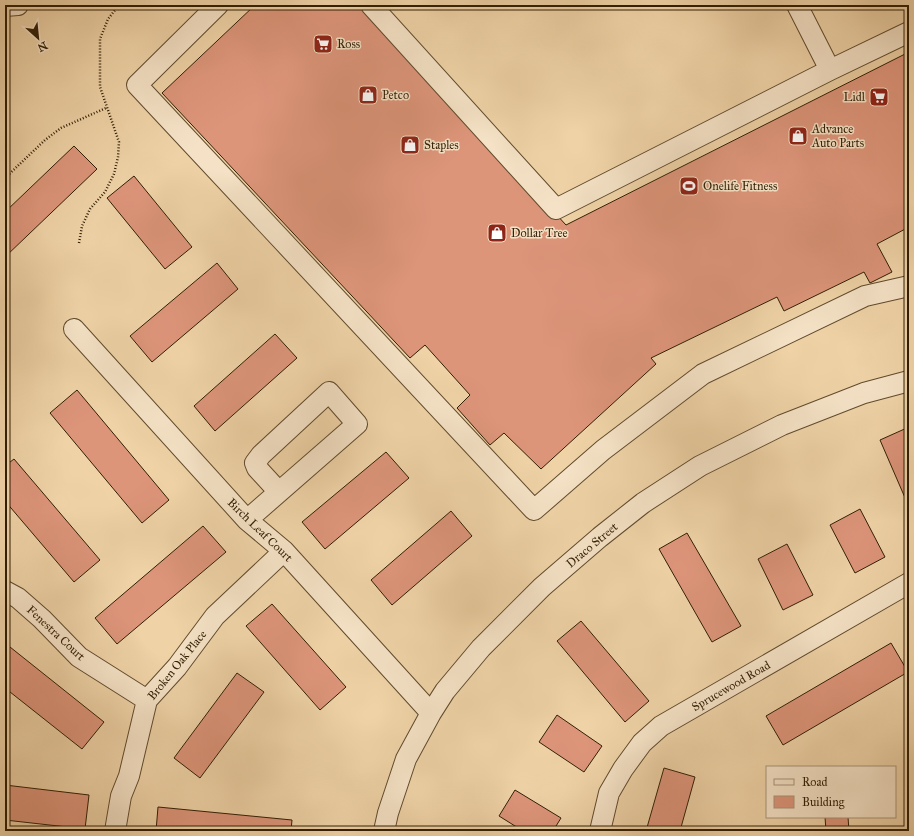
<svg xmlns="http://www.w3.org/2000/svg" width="914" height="836" font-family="'IM FELL Great Primer',serif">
<rect width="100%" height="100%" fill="#efd3a7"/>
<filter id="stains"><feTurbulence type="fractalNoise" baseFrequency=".005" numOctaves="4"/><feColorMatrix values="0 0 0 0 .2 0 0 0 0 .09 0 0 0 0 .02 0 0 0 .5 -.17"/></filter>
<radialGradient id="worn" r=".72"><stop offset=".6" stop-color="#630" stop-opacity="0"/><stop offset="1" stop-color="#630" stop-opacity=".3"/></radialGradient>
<!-- building -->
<path fill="#dd957a" stroke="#311e04" d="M255,5h109l202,220 343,-173v175l-32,17 15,28 -22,11 -6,-11 -80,39 -7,-14 -126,61 5,6 -115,105 -37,-36 -14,12 -33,-37 13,-13 -45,-50 -15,13 -248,-265z
M74,146l23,23 -92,88v-45z
M134,176l58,71 -27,22 -58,-71z
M217,263l21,26 -86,73 -22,-26z
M275,334l22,24 -82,73 -21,-25z
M77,390l92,110 -27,23 -92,-110z
M909,427v80l-29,-67z
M386,452l23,26 -84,71 -23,-27z
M14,459l86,101 -26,22 -69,-81v-35z
M860,509l25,48 -30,16 -25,-48z
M451,511l21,25 -80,69 -21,-25z
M203,526l23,26 -109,92 -22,-26z
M687,533l54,93 -29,16 -53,-93z
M787,544l26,51 -30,15 -25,-51z
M272,604l74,83 -26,23 -74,-84z
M581,621l68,80 -24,21 -68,-81z
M5,643l99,79 -22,27 -77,-61z
M891,643l17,29 -125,73 -17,-29z
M237,673l27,19 -64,86 -26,-20z
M557,715l45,31 -18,26 -45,-30z
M664,768l31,9 -15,54h-34z
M5,785l84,10 -4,34 -80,-9z
M515,790l46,28 -8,13h-30l-24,-15z
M158,807l134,13 -1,11h-135z
M825,817h23l1,14h-23z
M879,829l30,1v1h-30z"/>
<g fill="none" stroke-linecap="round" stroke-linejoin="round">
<!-- minor casing -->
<g stroke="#604b2d" stroke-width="22">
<path id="minor" d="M218,5l-81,80 397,425 69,-60 100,-76 162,-78 44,-10
M371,5l185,204 274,-139 79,-38
M797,5l33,65
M5,6l13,-1
M74,329l173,191 37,31 147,162
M247,520l110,-96 -28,-32 -68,63 -6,8 2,5 22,24
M5,591l13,7 24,21 37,38 68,43
M115,831l6,-35 8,-20 18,-76 30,-33 38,-51 69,-65
M384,831l4,-18 18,-54 25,-46 14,-22 36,-43 61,-61 58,-50 43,-34 57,-37 82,-41 82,-32 45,-12
M600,831l9,-38 14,-24 19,-26 19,-17 248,-143"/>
</g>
<!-- path -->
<path stroke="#311e04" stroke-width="2.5" stroke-dasharray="1 2" stroke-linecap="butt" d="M5,178l40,-38 16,-12 45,-20
M79,243l3,-17 8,-17 15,-17 9,-18 4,-17 1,-15 -19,-55v-48l8,-20 11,-14"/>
<!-- minor -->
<use href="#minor" stroke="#f5e2c6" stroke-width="20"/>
</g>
<!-- icons -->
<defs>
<g id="supermarket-square" transform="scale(1)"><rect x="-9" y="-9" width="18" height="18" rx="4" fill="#8f2418" stroke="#f5e2c6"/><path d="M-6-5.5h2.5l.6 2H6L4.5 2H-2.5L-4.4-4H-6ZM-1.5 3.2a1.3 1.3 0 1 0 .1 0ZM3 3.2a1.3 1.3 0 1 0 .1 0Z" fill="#fff"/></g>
<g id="shop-square" transform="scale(1)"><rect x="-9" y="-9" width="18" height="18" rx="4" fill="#8f2418" stroke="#f5e2c6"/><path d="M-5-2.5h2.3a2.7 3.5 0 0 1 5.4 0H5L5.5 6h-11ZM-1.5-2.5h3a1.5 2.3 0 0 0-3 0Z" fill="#fff"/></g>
<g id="stadium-square" transform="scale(1)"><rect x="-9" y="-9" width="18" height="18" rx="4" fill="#8f2418" stroke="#f5e2c6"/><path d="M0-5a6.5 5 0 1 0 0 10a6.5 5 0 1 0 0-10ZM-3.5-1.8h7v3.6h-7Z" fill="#fff"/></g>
</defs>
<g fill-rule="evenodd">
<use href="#supermarket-square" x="323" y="44"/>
<use href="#shop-square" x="368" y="95"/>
<use href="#supermarket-square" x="879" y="97"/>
<use href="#shop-square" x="798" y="136"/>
<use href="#shop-square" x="410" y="145"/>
<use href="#stadium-square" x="689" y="186"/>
<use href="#shop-square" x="497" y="233"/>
</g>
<g text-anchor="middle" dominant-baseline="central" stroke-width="3" stroke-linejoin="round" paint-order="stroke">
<!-- poi labels -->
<g font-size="12" fill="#311e04" stroke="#f5e2c6" text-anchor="start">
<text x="337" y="44">Ross</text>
<text x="382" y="95">Petco</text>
<text x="865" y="97" text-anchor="end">Lidl</text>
<text x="812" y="129">Advance<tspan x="812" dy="14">Auto Parts</tspan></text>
<text x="424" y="145">Staples</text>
<text x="703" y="186">Onelife Fitness</text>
<text x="511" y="233">Dollar Tree</text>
</g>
<!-- street labels -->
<g font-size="12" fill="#311e04" stroke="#f5e2c6">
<text transform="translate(260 530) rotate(44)">Birch Leaf Court</text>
<text transform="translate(592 545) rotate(-40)">Draco Street</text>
<text transform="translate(56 633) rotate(43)">Fenestra Court</text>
<text transform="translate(177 665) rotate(-51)">Broken Oak Place</text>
<text transform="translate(731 686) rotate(-30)">Sprucewood Road</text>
</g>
</g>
<!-- margin -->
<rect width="914" height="836" fill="none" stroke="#efd3a7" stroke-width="20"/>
<rect x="6" y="6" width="902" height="824" fill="none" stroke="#311e04" stroke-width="2"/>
<rect x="10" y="10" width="894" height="816" fill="none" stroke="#311e04"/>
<!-- legend -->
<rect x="766" y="766" width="130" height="52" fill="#f5e2c6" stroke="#a79478"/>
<rect x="774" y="779" width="20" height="6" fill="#f5e2c6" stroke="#a79478"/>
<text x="802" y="786" font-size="12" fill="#311e04">Road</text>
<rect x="774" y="796" width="20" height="12" fill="#dd957a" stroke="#a79478"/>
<text x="802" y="806" font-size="12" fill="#311e04">Building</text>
<!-- north arrow -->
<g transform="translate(38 38) rotate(153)" stroke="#f5e2c6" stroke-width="3" paint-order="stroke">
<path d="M0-3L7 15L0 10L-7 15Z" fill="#311e04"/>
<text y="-6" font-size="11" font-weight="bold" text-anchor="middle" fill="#311e04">N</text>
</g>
<rect width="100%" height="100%" filter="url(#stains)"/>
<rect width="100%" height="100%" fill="url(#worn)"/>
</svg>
